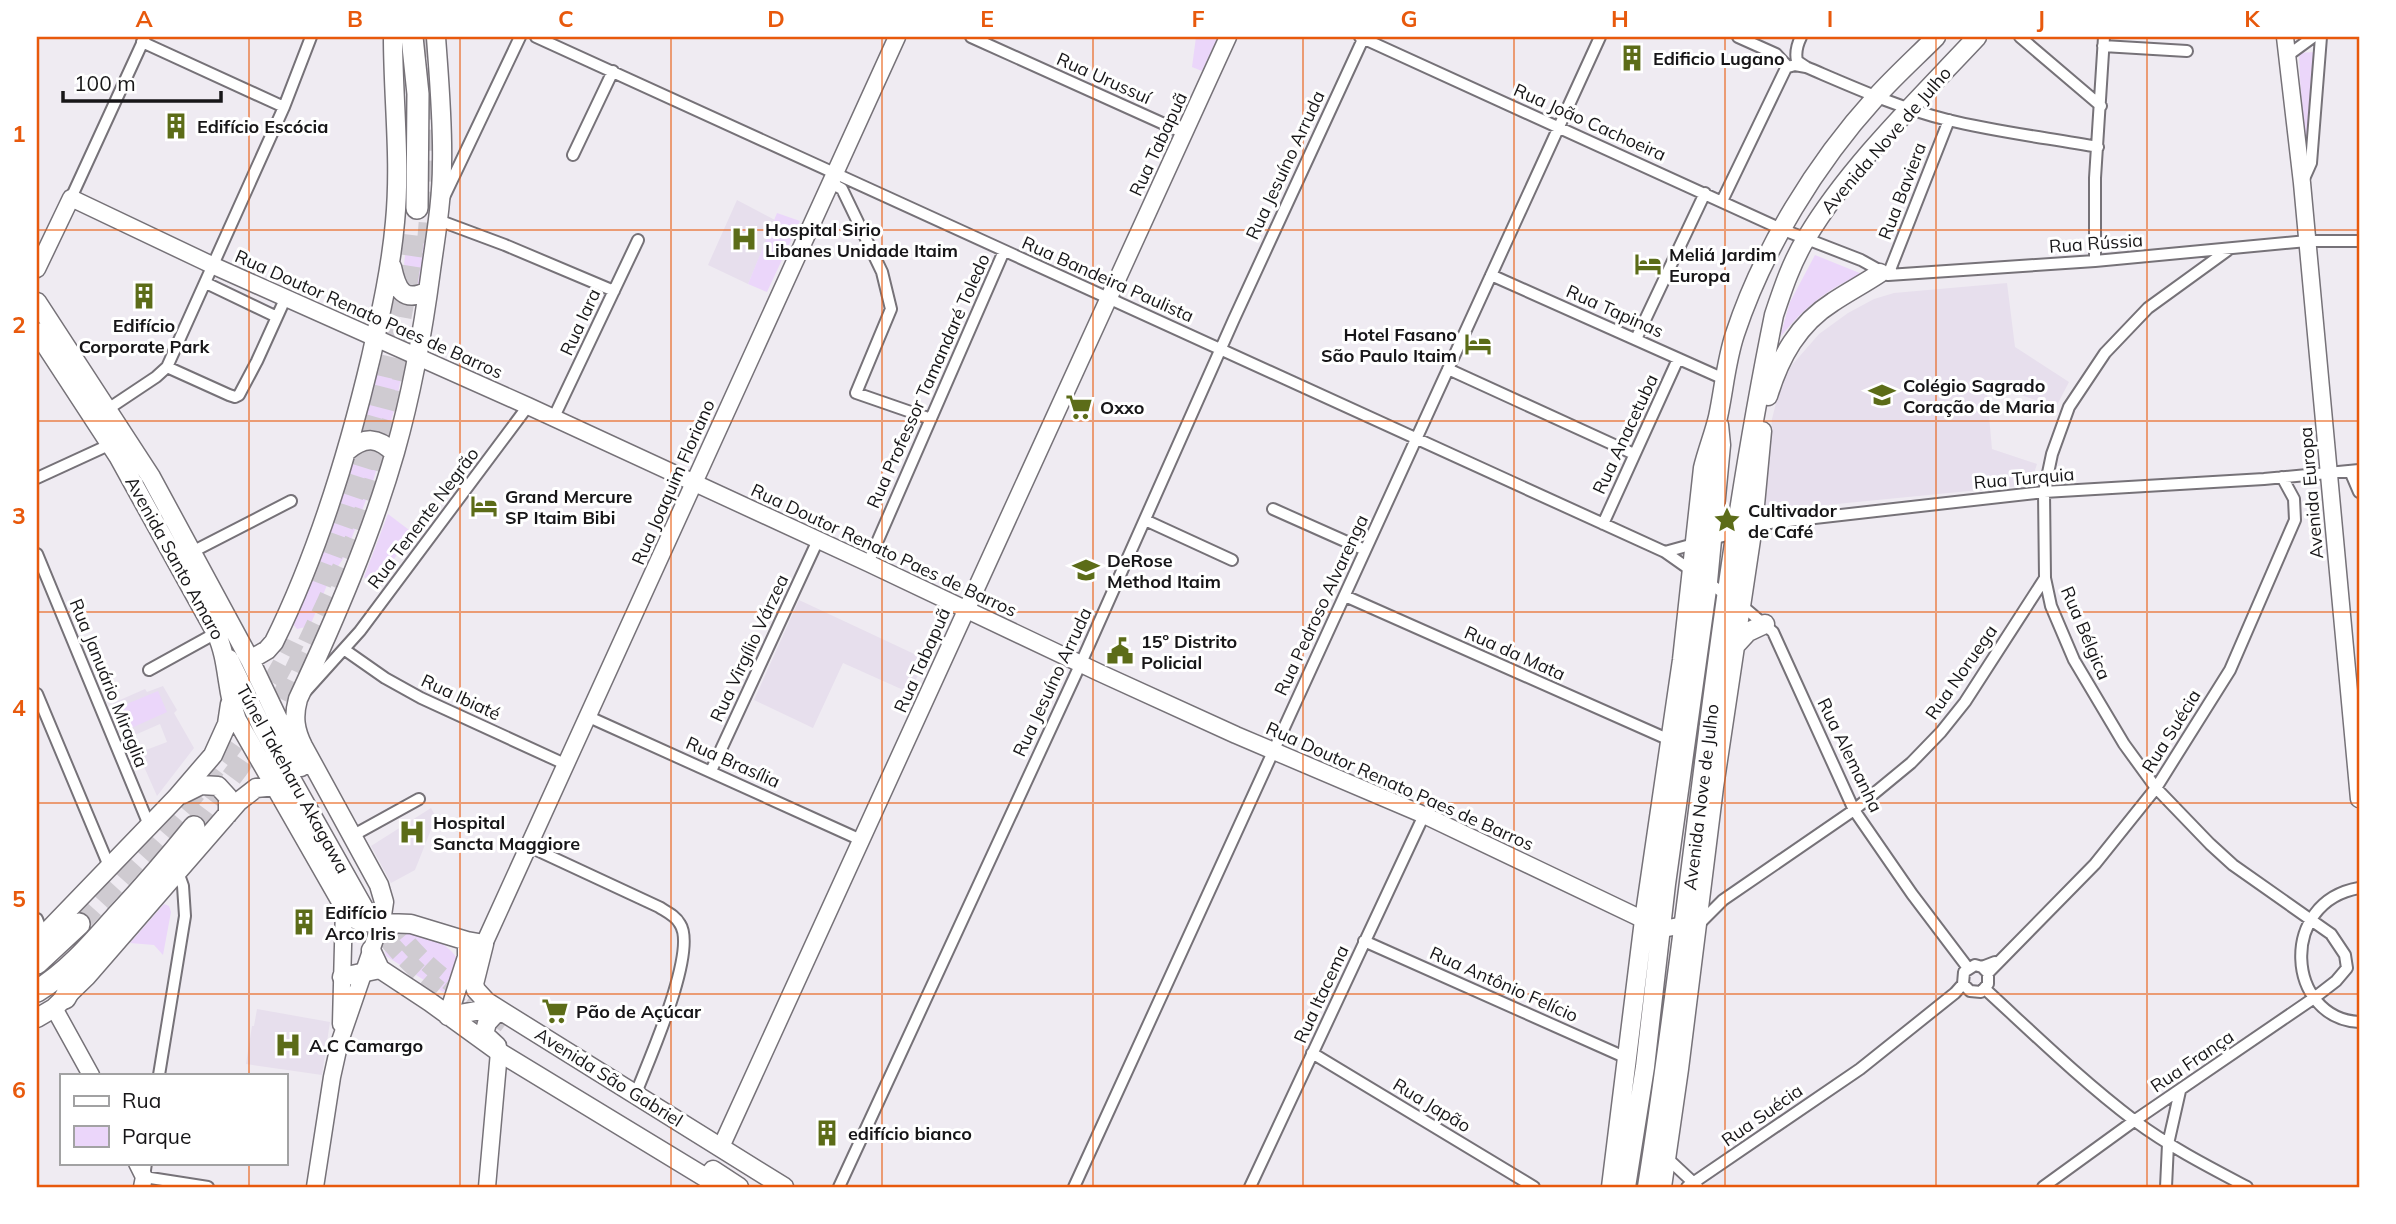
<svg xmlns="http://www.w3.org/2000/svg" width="2396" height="1224" font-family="Mulish,sans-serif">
<rect width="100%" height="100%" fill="#efebf2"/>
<!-- built -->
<path fill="#e7dfed" d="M737,200l38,20 -27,64 -40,-19z
M2007,283l8,64 54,35 -13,25 -70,-24 6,66 45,15 -7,21 -254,25 -11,-4 7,-87 9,-36 11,-18 27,-31 29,-21 26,-14 20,-6z
M799,600l126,59 -15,34 -67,-30 -30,65 -59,-28z
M163,686l14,24 -3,3 20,35 -37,48 -19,-43 29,-11 -7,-18 -32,14 -15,-35 32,-14 2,3z
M431,808l5,9 -21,53 -24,13 -20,-37z
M257,1009l73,13 -8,53 -76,-11 6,-38h2z"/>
<!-- green -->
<path fill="#ebd6fa" d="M1196,37h22l-16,34 -10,-4z
M2314,52l-8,93h-3l-4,-92z
M777,213l23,8 -33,71 -19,-8z
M402,236l24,3 -5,44 -9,6 -10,-7 3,-26 -4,-10z
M1815,255l52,21 -12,4 -4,-1c-30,14 -50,33 -71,58l10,-35z
M372,366l30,7 -7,34 -22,74 -28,75 -15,22 -20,48 -13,3 -5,-6z
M388,514l25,19 -38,52 -11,-8z
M158,691l9,21 -40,18 -10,-22z
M164,904l5,2 2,6 -8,43 -9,-10 -24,-2z
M411,932c18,6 37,10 47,28l-11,31 -4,1 -57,-36c-5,-18 8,-24 25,-24z"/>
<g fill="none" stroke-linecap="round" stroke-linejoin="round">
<!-- primary-tunnel -->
<path stroke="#cfcbd1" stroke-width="18" stroke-dasharray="18 9" stroke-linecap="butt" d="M375,902c16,21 32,43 52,61 27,25 57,45 86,66
M371,918c25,37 57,63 92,91"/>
<!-- highway-tunnel -->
<path stroke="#cfcbd1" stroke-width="21" stroke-dasharray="21 10" stroke-linecap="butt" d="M423,37c7,71 12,147 3,218
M321,584c45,-115 80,-234 94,-357
M194,827l43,-57 36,-53 53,-112 29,-65 19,-57 22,-74 17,-74
M79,924c81,-90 162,-171 215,-282"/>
<!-- street casing -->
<g stroke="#767278" stroke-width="14">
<path id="street" d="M536,37l1129,515 81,57 27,23 81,178 58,84 56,74
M971,37l213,96
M1360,37l421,192 80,31 27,15 207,-14 212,-20h52
M1738,37l38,17 12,13 7,-2 11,2c47,20 93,41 142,53 49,12 100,18 150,27
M1801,37c-4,8 -6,15 -4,24l9,6
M2020,37l81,69
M142,42l142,65
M2103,46l84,5
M2287,56l26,-19
M573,155l40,-84
M2303,181l8,-18 10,-126
M831,183l11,6 40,83 9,37 -35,84 75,26
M444,197l76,-160
M71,198l74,-161
M1722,201l65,-135
M438,220l67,25 109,46
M2095,261v-83l9,-141
M1491,275l233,104
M1888,275l61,-155
M206,283l71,34
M1636,339l69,-146
M167,367l62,28 6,2 4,-2 18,-34 29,-64
M1448,369l186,85
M108,409l48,-32 11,-10 117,-260 27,-70
M553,419l85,-179
M2350,471l9,21
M37,478l74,-34
M1273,509l92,41
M1145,520l87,40
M1603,524l75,-165
M192,552l99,-51
M1665,552l105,-29 274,-31 220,-13 95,-9
M37,554l112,271
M868,563l136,-312
M1345,596l327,145
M345,650l40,28 36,20 146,67
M149,670l67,-37
M306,691l54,-60 168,-225
M37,694l72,172
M589,717l272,123
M711,771l107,-231
M352,836l67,-37
M530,847l129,60c8,5 17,9 21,17 18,27 -32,138 -44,169
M2359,888c-81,14 -73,130 0,134
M37,919l7,18
M1698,925l25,-25 131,-90 57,-47 30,-31 24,-30 80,-124
M1364,941l265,118
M1982,967l6,6v11l-7,8 -11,-1 -7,-7 1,-12 11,-7 7,2 13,-5
M1988,973l107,-109 61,-76 74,-118 65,-150 -1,-21 -12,-22
M1985,989c49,45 97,92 150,132 35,26 74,46 112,66
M1312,1053l222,134
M159,1075l26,-159 -2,-30 -5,-14
M1667,1158l30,28
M146,1163l-2,14 64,10
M839,1187l242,-524 153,-344 130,-282
M1074,1187l526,-1150
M1250,1187l174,-372
M1687,1187l173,-118 95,-76 8,-9
M2043,1187l91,-66 180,-123 22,-17 11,-13 -2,-13 -14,-21 -98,-69 -23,-21 -54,-56 -32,-44 -50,-84 -23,-54 -6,-28 -1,-86 8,-38 17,-47 36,-54 43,-45 80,-58
M2166,1187l2,-43 12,-53"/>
</g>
<!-- secondary casing -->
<g stroke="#767278" stroke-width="19">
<path id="secondary" d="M2285,37l17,146 57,616
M37,269l34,-71 143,68 314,140 340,157 232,110 136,62 188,80 220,105 24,8 16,-3
M484,944l413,-907
M54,1008l37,67
M341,1024l3,-117
M721,1147l507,-1110
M137,1163l7,14 -2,10
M315,1187l17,-110 8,-36 41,-119
M487,1187l12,-135"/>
</g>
<!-- primary casing -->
<g stroke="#767278" stroke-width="21">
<path id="primary" d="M392,267c5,23 11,36 36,24
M37,302l114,175 99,183 51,107
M37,332l81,124 98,177c13,27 10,59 21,87l107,187 11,12 6,3 50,2 56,17 17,3 -10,40 2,6 11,12 297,185
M1768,396c12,-39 30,-72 65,-94 15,-10 32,-19 47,-29
M347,451c18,-15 31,-14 47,2
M1736,645l12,-13 17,-8
M229,659l33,68 103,183
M250,660l17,-10 7,-8c44,-89 74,-188 97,-285 10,-45 20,-89 24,-135 6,-62 -2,-123 -2,-185
M183,794l18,-9 17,1 10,11v17
M381,922l3,-20 -5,-17 -76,-139c-8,-16 -10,-29 -5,-47 37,-80 73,-163 97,-247 17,-60 28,-121 36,-182 5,-36 11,-71 11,-106 1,-42 -3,-85 -6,-127
M37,942l139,-144 37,-43 14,-31 3,-20
M371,950l9,19
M342,977l38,-8 50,33 69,50 222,135
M448,1016l19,-59v-16
M448,1016l28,-5 23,-1
M37,1018l17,-10 32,-31 152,-175 18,-14 20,-2
M497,1046l-13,-12 3,-11 12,-13
M713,1170l26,17
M1611,1187l33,-267 38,-260 21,-192c4,-17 11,-34 15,-51 6,-28 8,-56 17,-83 28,-85 81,-171 141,-237 19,-21 40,-40 60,-60
M1626,1187l19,-120 21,-183 42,-302 13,-137 -2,-20
M1647,1187c46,-290 68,-584 127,-872 9,-27 18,-54 33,-78 43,-72 113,-139 170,-200
M1662,1187l17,-118 35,-282 39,-261 9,-95"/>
</g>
<!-- highway casing -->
<g stroke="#767278" stroke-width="24">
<path id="highway" d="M412,37l6,57 -1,114
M37,963l42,-39
M37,991c31,-19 55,-47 79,-74 27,-29 53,-59 78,-90
M65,998l11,-20 15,-19"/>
</g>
<!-- street -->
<use href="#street" stroke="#fff" stroke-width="10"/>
<!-- secondary -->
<use href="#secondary" stroke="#fff" stroke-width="16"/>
<!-- primary -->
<use href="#primary" stroke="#fff" stroke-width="18"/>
<!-- highway -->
<use href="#highway" stroke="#fff" stroke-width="21"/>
</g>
<!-- grid -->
<path fill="none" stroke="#e8590c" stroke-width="2" stroke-opacity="0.55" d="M249,37v1038M460,37v1150M671,37v1150M882,37v1150M1093,37v1150M1303,37v1150M1514,37v1150M1725,37v1150M1936,37v1150M2147,37v1150M37,230h2322M37,421h2322M37,612h2322M37,803h2322M37,994h2322M249,1163v24"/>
<!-- icons -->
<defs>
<g id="building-bare" transform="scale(2.1)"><path d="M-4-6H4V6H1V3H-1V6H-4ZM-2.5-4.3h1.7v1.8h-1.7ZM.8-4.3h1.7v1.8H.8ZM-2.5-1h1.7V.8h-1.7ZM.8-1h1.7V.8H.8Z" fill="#5c6c18" stroke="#fff" stroke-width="2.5" paint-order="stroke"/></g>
<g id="hospital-bare" transform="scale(2.1)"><path d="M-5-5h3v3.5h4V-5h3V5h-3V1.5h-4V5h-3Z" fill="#5c6c18" stroke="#fff" stroke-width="2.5" paint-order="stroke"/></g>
<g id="hotel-bare" transform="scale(2.1)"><path d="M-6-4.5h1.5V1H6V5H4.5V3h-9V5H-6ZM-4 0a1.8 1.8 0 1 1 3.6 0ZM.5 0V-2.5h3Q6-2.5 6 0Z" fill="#5c6c18" stroke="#fff" stroke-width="2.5" paint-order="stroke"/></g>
<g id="school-bare" transform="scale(2.1)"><path d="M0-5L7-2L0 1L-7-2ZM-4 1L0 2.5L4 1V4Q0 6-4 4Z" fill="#5c6c18" stroke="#fff" stroke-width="2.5" paint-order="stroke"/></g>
<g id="supermarket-bare" transform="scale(2.1)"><path d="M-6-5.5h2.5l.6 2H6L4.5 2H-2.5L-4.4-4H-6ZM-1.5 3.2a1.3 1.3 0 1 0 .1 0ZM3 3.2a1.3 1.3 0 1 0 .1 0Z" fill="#5c6c18" stroke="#fff" stroke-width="2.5" paint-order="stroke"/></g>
<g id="sight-bare" transform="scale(2.1)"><path d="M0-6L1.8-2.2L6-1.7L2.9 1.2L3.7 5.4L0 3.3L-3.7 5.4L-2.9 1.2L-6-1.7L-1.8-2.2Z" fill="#5c6c18" stroke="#fff" stroke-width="2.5" paint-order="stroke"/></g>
<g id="university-bare" transform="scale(2.1)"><path d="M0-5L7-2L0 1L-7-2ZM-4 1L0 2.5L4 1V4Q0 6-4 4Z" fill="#5c6c18" stroke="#fff" stroke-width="2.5" paint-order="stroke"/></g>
<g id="civic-bare" transform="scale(2.1)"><path d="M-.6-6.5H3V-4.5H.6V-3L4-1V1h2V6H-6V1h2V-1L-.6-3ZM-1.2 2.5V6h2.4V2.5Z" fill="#5c6c18" stroke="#fff" stroke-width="2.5" paint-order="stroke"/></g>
</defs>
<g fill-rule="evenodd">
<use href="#building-bare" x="1632" y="58"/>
<use href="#building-bare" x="176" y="126"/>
<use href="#hospital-bare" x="744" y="239"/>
<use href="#hotel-bare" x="1648" y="264"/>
<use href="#building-bare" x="144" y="296"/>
<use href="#hotel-bare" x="1478" y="344"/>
<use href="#school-bare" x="1882" y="395"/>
<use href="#supermarket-bare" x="1079" y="407"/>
<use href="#hotel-bare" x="484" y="506"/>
<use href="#sight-bare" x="1727" y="520"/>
<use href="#university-bare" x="1086" y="570"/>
<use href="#civic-bare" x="1120" y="651"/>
<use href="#hospital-bare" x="412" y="832"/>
<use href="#building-bare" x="304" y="922"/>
<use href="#supermarket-bare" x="555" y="1011"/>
<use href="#hospital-bare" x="288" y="1045"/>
<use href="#building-bare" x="827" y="1133"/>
</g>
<g text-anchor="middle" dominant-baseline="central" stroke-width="6" stroke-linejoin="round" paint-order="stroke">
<!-- poi labels -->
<g font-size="18" font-weight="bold" fill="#171618" stroke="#fff" text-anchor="start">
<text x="1653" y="58">Edificio Lugano</text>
<text x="197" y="126">Edifício Escócia</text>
<text x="765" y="229">Hospital Sirio<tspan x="765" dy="21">Libanes Unidade Itaim</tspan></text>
<text x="1669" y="254">Meliá Jardim<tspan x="1669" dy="21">Europa</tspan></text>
<text x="144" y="325" text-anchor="middle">Edifício<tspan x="144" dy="21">Corporate Park</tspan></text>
<text x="1457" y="334" text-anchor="end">Hotel Fasano<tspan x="1457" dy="21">São Paulo Itaim</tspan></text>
<text x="1903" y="385">Colégio Sagrado<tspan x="1903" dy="21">Coração de Maria</tspan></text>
<text x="1100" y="407">Oxxo</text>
<text x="505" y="496">Grand Mercure<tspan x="505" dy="21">SP Itaim Bibi</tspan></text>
<text x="1748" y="510">Cultivador<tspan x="1748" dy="21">de Café</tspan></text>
<text x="1107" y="560">DeRose<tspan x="1107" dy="21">Method Itaim</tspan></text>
<text x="1141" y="641">15º Distrito<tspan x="1141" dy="21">Policial</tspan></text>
<text x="433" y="822">Hospital<tspan x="433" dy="21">Sancta Maggiore</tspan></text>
<text x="325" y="912">Edifício<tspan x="325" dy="21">Arco Iris</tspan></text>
<text x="576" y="1011">Pão de Açúcar</text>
<text x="309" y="1045">A.C Camargo</text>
<text x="848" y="1133">edifício bianco</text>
</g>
<!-- street labels -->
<g font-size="18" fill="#171618" stroke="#fff">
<text transform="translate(1104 78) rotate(24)">Rua Urussuí</text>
<text transform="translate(1590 122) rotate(24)">Rua João Cachoeira</text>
<text transform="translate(1886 140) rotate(-49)">Avenida Nove de Julho</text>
<text transform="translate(1158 144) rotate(-65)">Rua Tabapuã</text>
<text transform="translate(1285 165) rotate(-65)">Rua Jesuíno Arruda</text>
<text transform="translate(1902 191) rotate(-69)">Rua Baviera</text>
<text transform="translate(2096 243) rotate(-4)">Rua Rússia</text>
<text transform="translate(1108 279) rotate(24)">Rua Bandeira Paulista</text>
<text transform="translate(1615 311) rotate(24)">Rua Tapinas</text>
<text transform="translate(369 314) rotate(24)">Rua Doutor Renato Paes de Barros</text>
<text transform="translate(580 322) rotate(-65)">Rua Iara</text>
<text transform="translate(928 381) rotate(-66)">Rua Professor Tamandaré Toledo</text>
<text transform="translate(1625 434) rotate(-65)">Rua Anacetuba</text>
<text transform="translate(2024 478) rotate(-5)">Rua Turquia</text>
<text transform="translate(673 482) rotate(-66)">Rua Joaquim Floriano</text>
<text transform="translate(2311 493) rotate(-95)">Avenida Europa</text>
<text transform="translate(423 518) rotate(-53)">Rua Tenente Negrão</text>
<text transform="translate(884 550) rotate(25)">Rua Doutor Renato Paes de Barros</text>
<text transform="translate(175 558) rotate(61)">Avenida Santo Amaro</text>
<text transform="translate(1321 605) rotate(-65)">Rua Pedroso Alvarenga</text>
<text transform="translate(2086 633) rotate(67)">Rua Bélgica</text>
<text transform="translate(749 648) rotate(-65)">Rua Virgílio Várzea</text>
<text transform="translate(1515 653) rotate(24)">Rua da Mata</text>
<text transform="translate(922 660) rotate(-66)">Rua Tabapuã</text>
<text transform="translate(1961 672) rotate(-55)">Rua Noruega</text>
<text transform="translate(1052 682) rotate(-65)">Rua Jesuíno Arruda</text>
<text transform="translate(109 683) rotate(68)">Rua Januário Miraglia</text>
<text transform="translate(461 697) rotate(25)">Rua Ibiaté</text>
<text transform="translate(2171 731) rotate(-58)">Rua Suécia</text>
<text transform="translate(1850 755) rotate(64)">Rua Alemanha</text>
<text transform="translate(733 762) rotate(24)">Rua Brasília</text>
<text transform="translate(293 779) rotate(61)">Túnel Takeharu Akagawa</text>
<text transform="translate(1400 786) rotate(24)">Rua Doutor Renato Paes de Barros</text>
<text transform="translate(1701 797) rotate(-83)">Avenida Nove de Julho</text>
<text transform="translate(1504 984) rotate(24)">Rua Antônio Felício</text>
<text transform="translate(1321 994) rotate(-65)">Rua Itacema</text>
<text transform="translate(2192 1061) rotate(-34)">Rua França</text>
<text transform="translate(609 1077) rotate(32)">Avenida São Gabriel</text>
<text transform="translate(1432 1105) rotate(31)">Rua Japão</text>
<text transform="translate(1762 1115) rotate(-35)">Rua Suécia</text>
</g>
</g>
<!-- border -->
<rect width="2396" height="1224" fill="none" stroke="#ffffff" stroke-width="77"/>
<!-- legend -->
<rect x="60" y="1074" width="228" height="91" fill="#ffffff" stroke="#a2a2a3" stroke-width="2"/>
<rect x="74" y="1096" width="35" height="10" fill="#ffffff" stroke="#a2a2a3" stroke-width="2"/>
<text x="122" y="1108" font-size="21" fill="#171618">Rua</text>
<rect x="74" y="1126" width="35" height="21" fill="#ebd6fa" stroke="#a2a2a3" stroke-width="2"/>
<text x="122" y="1144" font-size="21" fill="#171618">Parque</text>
<!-- scale -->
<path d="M63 91v10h158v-10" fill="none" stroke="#171618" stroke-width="3.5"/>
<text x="74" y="91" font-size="21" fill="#171618" stroke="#ffffff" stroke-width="5" paint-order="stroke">100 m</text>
<rect x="38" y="38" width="2320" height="1148" fill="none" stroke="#e8590c" stroke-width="2.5"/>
<g font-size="23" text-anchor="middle" font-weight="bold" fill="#e8590c">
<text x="144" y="27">A</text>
<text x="355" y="27">B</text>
<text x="566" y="27">C</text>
<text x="776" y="27">D</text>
<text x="987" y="27">E</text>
<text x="1198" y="27">F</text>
<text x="1409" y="27">G</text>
<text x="1620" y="27">H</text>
<text x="1830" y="27">I</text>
<text x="2041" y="27">J</text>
<text x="2252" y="27">K</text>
<text x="19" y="142">1</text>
<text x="19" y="333">2</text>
<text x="19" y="524">3</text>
<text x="19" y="716">4</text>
<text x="19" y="907">5</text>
<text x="19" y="1098">6</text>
</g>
</svg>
